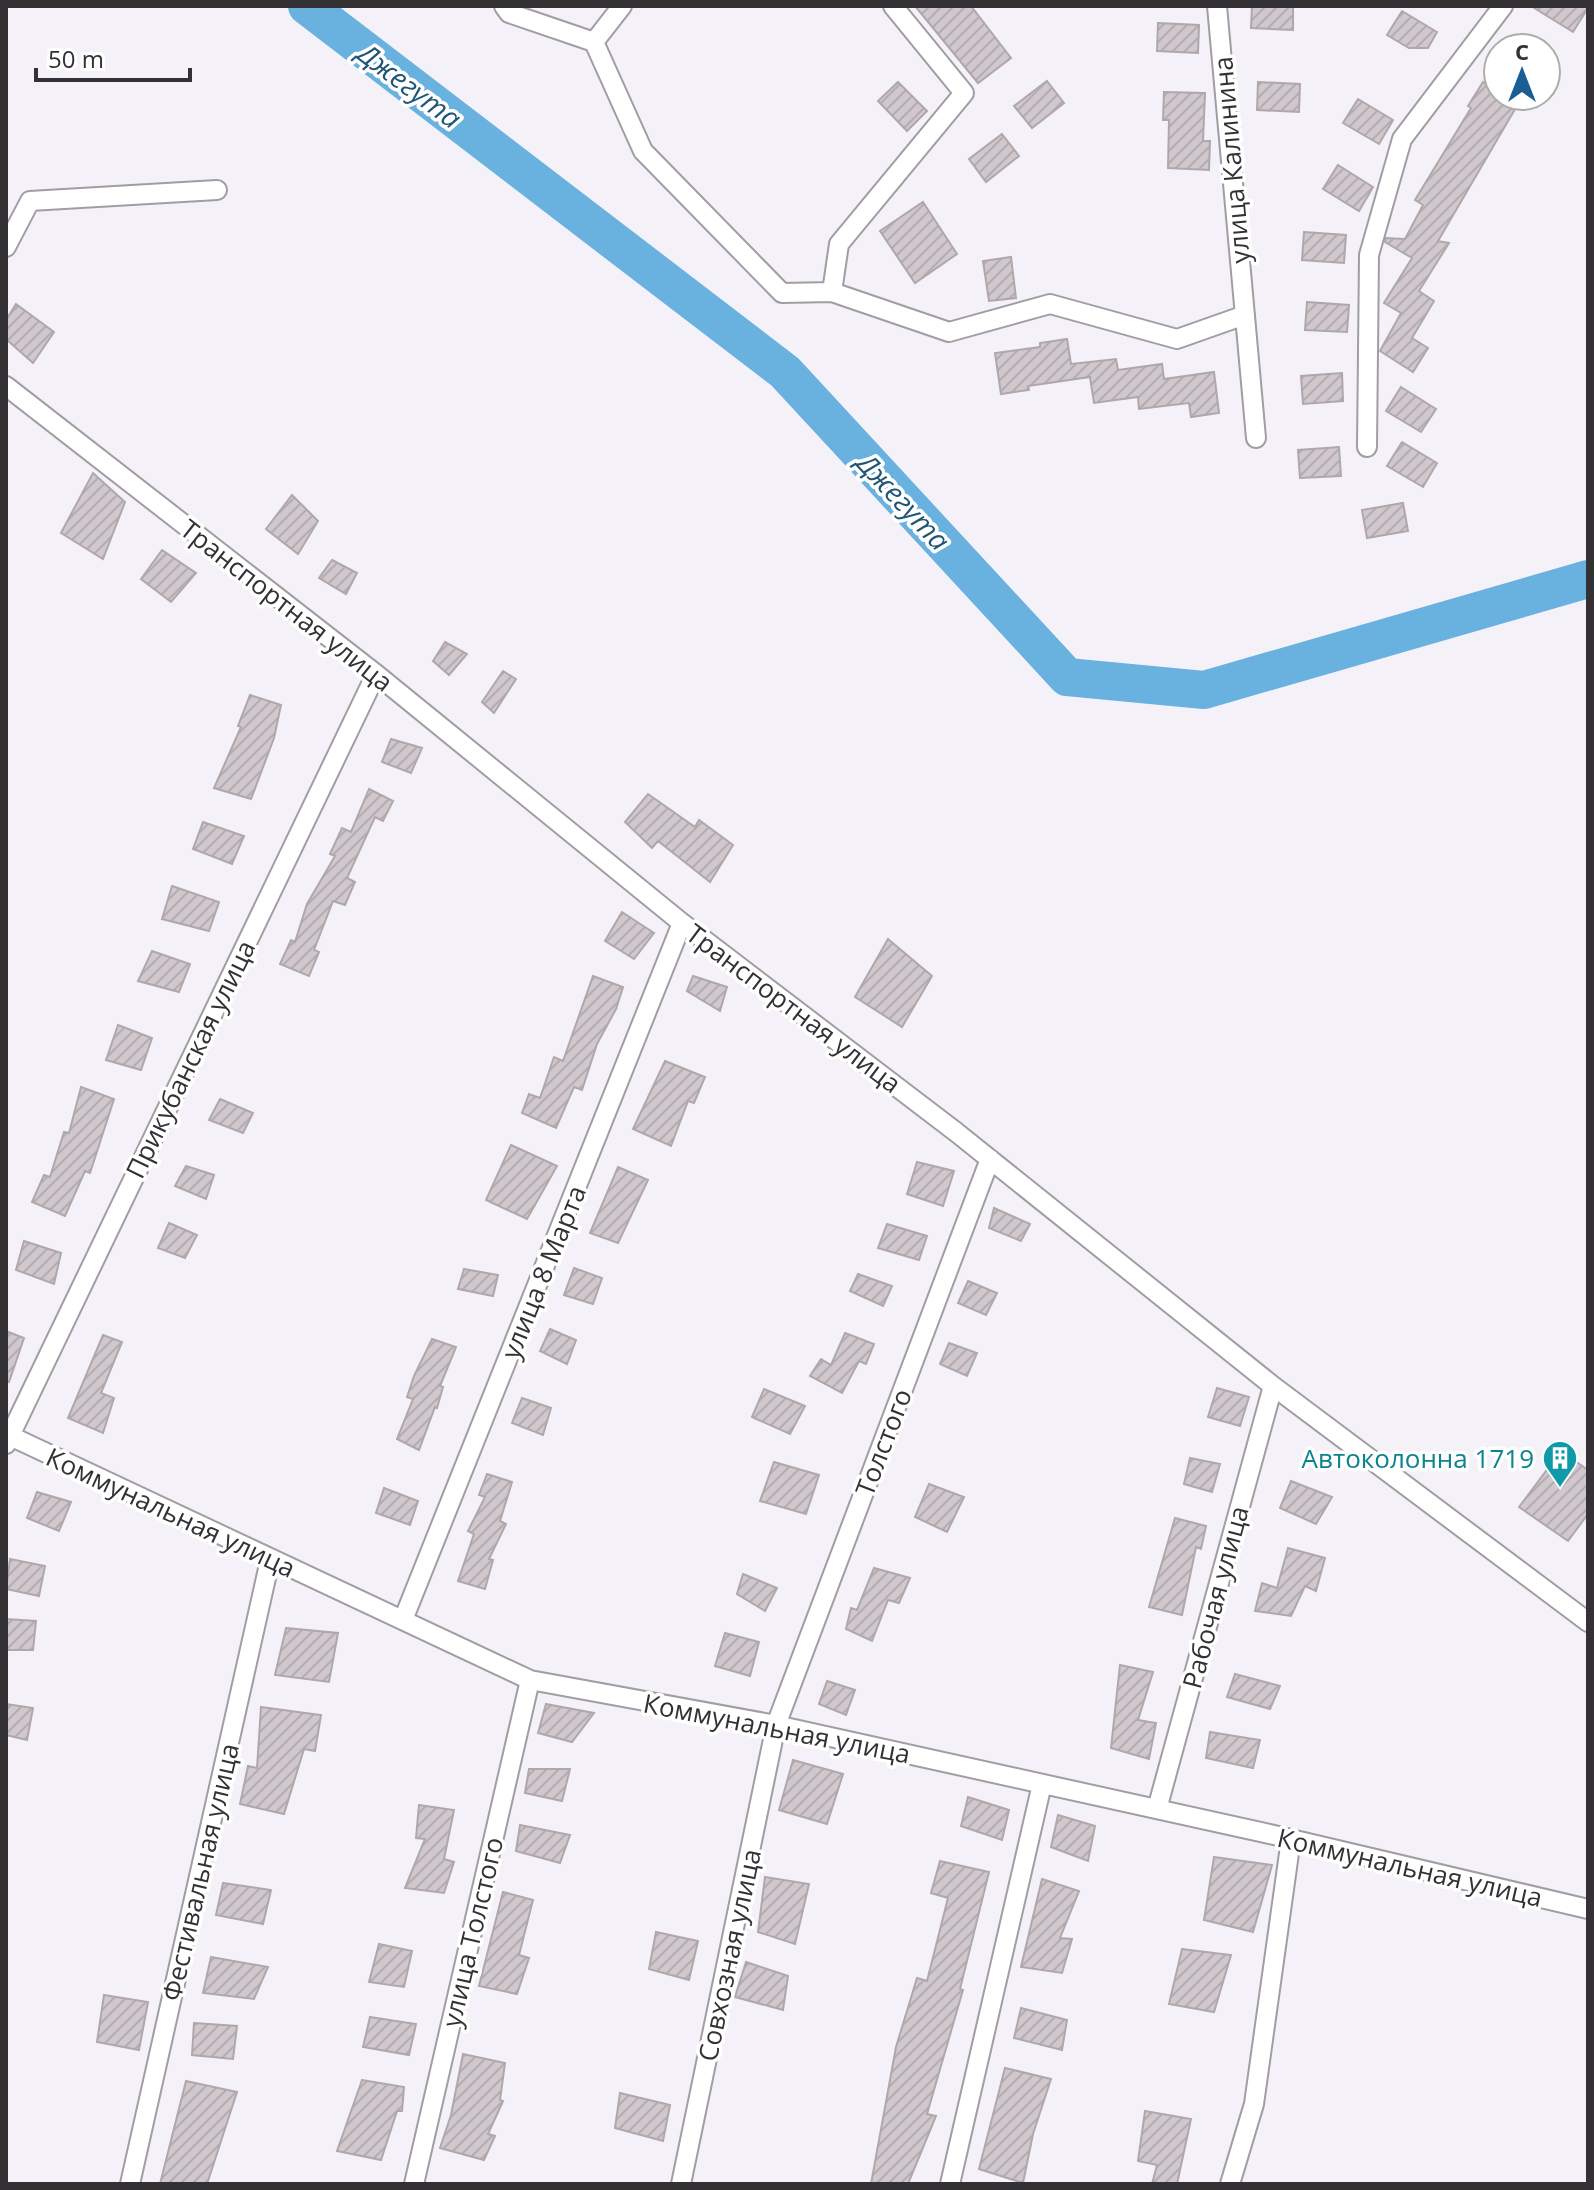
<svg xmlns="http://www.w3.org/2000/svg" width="1594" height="2190" font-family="'Open Sans',sans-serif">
<defs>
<pattern id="building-hatch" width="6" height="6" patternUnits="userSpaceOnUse" patternTransform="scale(2)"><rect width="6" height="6" fill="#d0c8cd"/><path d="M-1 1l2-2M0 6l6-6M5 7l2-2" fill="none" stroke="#b3acb1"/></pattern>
</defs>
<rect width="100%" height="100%" fill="#f5f1f8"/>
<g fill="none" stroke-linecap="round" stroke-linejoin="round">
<!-- river -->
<path stroke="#69b1df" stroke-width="38" d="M307,6l478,366 282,305 137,13 384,-111"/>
</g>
<!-- building -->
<path fill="url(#building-hatch)" stroke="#afa7ac" stroke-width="2" d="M915,6h56l40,52 -33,25z
M1252,6h41v24l-42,-2z
M1531,6h57v2l-15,24z
M1402,11l35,21 -9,16h-19l-22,-13z
M1158,23l41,2 -1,28 -41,-2z
M1047,81l17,22 -32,25 -18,-22z
M898,82l29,29 -20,20 -29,-30z
M1258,82l42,2 -1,28 -42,-2z
M1483,82l15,10v4l20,8 -80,137 11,2 -30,48 15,10 -22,37 16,10 -15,24 -33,-21 21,-38 -17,-10 28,-45 -27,-16 1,-4 19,1 18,-34 -8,-5 56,-92 -3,-2z
M1164,92l41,1 -2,48h7l-1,29 -41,-2 1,-48h-6z
M1358,99l35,21 -14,24 -36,-21z
M1002,134l17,22 -33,26 -17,-23z
M1338,165l35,22 -14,24 -36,-22z
M923,202l34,52 -42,29 -35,-52z
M1304,232l42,3 -2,28 -42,-3z
M1011,257l5,41 -27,3 -6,-40z
M1307,302l42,3 -2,27 -42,-2z
M16,304l38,28 -21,31 -27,-24v-19z
M1067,339l4,25 45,-5 2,11 44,-6 2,15 50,-7 5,41 -28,4 -2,-14 -50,6 -1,-12 -44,6 -4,-26 -62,9 1,4 -28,4 -6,-41 45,-6v-4z
M1342,373l1,28 -40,3 -2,-28z
M1401,387l35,22 -15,23 -35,-21z
M1402,442l35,21 -14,24 -36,-21z
M1339,447l2,29 -41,2 -2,-28z
M93,473l32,29 -22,57 -42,-26z
M292,495l26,26 -20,33 -32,-25z
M1403,503l5,28 -41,7 -5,-28z
M162,550l34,23 -25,29 -30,-23z
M332,560l25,13 -11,21 -27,-16z
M445,642l22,12 -18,21 -16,-14z
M503,671l13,8 -22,34 -12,-11z
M250,695l31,10 -7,33 -23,61 -37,-11 27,-61 -3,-1z
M391,739l31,9 -11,25 -29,-11z
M369,789l24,12 -10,20 -8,-4 -28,61 8,4 -10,23 -12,-4 -19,49 5,2 -10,24 -29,-12 11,-24 4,2 12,-38 28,-48 -5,-2 12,-26 9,4z
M648,794l47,33 4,-7 34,25 -23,37 -52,-41 -6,7 -27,-26z
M203,822l41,14 -12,28 -39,-15z
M172,886l47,16 -10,29 -47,-12z
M622,912l32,21 -20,26 -29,-18z
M888,939l44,37 -30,51 -47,-30z
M152,951l38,13 -11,28 -41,-11z
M593,976l30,11 -7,22 -19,35 -15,46 -8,-3 -18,41 -34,-15 7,-19 11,4 14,-41 9,4z
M693,976l34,11 -7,24 -33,-20z
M118,1025l34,13 -11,32 -35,-10z
M665,1061l40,16 -11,26 -6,-2 -17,45 -38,-17z
M81,1087l33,12 -24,74 -5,-2 -20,45 -33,-14 12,-27 6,2 14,-45 5,1z
M220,1099l33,14 -10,20 -34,-13z
M511,1145l46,21 -30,53 -41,-19z
M917,1162l37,9 -11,35 -36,-12z
M186,1166l28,9 -8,24 -31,-13z
M618,1167l30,13 -30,63 -28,-10z
M994,1208l36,16 -9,17 -32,-13z
M169,1223l28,12 -12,23 -27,-10z
M887,1224l40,12 -8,24 -41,-12z
M24,1241l37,12 -7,31 -38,-14z
M574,1268l28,10 -9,26 -29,-9z
M464,1269l34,6 -5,21 -35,-7z
M858,1274l34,12 -9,20 -33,-15z
M968,1281l29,12 -11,22 -28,-12z
M550,1329l26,11 -9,24 -27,-13z
M6,1331l18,7 -15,44 -3,-1z
M845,1333l29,11 -8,20 -7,-3 -17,32 -32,-17 11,-17 10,6z
M103,1335l19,7 -21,51 13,5 -11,35 -35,-15z
M432,1339l24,8 -16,39 3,1 -6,21 -2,-1 -16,43 -22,-11 16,-40 -6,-2 7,-21z
M949,1343l28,10 -10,23 -27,-12z
M1217,1388l32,9 -9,29 -32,-9z
M764,1389l41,17 -15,28 -38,-17z
M522,1398l29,10 -8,27 -31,-12z
M1561,1451l27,19v44l-20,27 -49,-34z
M1190,1458l30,6 -8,28 -28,-8z
M774,1462l45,13 -13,39 -46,-13z
M487,1474l25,8 -12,39 6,3 -17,35 4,1 -8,29 -27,-8 16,-47 -6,-3 17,-34 -6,-2z
M1291,1481l41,16 -16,27 -36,-16z
M929,1484l35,13 -17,35 -32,-15z
M384,1488l34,13 -8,24 -34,-12z
M37,1492l34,10 -12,29 -32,-13z
M1175,1518l31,8 -5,23 -5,-2 -14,68 -33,-8z
M1288,1548l37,10 -9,33 -11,-5 -14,30 -36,-5 7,-28 15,5z
M10,1559l35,7 -6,30 -33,-7z
M874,1568l36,10 -11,25 -11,-3 -16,41 -26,-12 5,-21 6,2z
M743,1574l34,14 -12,23 -28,-17z
M6,1619l30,2 -3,29h-27z
M286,1628l52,5 -9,49 -54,-7z
M725,1633l34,9 -9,34 -35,-10z
M1120,1665l33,7 -15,48 18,3 -7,36 -38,-11z
M1235,1674l45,12 -10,23 -43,-12z
M827,1681l28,9 -9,25 -27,-11z
M6,1704l27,4 -6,32 -21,-5z
M546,1704l48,9 -22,29 -34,-9z
M261,1707l60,8 -6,36 -11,-2 -20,65 -44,-10 8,-38 9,2z
M1210,1732l50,8 -7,28 -47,-10z
M793,1760l50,14 -16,50 -48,-14z
M529,1769h41l-8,32 -37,-8z
M968,1797l41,13 -7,30 -41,-14z
M419,1805l35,5 -10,49 10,3 -10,31 -39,-5 20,-49 -9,-1z
M1058,1815l37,11 -7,35 -37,-14z
M520,1825l50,10 -10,28 -44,-12z
M1214,1857l58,8 -19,67 -49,-12z
M940,1861l49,11 -29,117 3,1 -36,124 9,2 -28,68h-37l25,-137 21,-69 10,3 21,-83 -17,-5z
M765,1877l44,7 -14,60 -37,-12z
M1042,1879l37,12 -19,47 12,1 -10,34 -41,-6z
M223,1883l48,7 -8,34 -47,-9z
M503,1892l30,8 -14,55 10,3 -12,36 -38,-8z
M656,1932l42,9 -9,39 -40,-11z
M379,1944l33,7 -8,36 -35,-5z
M1182,1949l49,6 -17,57 -45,-8z
M211,1957l57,10 -14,32 -51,-6z
M746,1962l42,14 -5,34 -48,-13z
M104,1995l44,7 -9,48 -42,-8z
M1021,2008l46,12 -5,30 -48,-12z
M370,2017l46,7 -7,31 -46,-8z
M194,2023l43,3 -4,33 -41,-4z
M463,2054l42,9 -5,37 3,1 -15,33 7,2 -11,24 -44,-12 11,-33z
M1005,2068l46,11 -18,55 -10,49 -44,-14z
M362,2080l42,7 -2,24h-5l-16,49 -44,-9z
M186,2081l51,11 -30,92h-47z
M620,2093l50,12 -7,36 -48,-13z
M1145,2111l46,8 -14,65h-25l5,-19 -19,-4z"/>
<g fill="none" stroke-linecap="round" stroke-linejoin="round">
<!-- street casing -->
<g stroke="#a19da4" stroke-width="22">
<path id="street" d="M504,6l5,7 85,29 49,109 139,142 50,-1
M893,6l71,87 -125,151 -7,48 117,40 101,-28 127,35 68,-24
M1217,6l39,432
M594,42l28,-36
M6,247l24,-46 187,-11
M6,386l370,288 306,249 274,209 317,254 315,236
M1367,447l2,-192 33,-116 101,-133
M6,1434l524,246 246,45 498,110 314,74
M6,1444l370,-770
M403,1620l279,-697
M1157,1809l116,-423
M130,2184l140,-624
M414,2184l116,-504
M681,2184l95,-459 214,-566
M950,2184l92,-400
M1230,2184l24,-80 37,-265"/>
</g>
<!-- street -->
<use href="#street" stroke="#fff" stroke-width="18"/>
</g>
<!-- icons -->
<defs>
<g id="building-pin" transform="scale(1.8)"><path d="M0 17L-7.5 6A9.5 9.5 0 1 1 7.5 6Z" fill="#0f9aa8" stroke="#fff"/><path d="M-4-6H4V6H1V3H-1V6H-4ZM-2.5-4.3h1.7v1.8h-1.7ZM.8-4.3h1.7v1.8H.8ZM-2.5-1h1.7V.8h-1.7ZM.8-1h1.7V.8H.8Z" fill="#fff"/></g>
</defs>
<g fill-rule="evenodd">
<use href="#building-pin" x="1560" y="1458"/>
</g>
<g text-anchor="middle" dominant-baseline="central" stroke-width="7" stroke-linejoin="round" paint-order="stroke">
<!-- street labels -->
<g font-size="26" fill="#333134" stroke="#fff">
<text transform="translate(1231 160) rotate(-95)">улица Калинина</text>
<text transform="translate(287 605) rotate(38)">Транспортная улица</text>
<text transform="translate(794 1008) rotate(37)">Транспортная улица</text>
<text transform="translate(190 1059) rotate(-64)">Прикубанская улица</text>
<text transform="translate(543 1272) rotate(-68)">улица 8 Марта</text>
<text transform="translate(883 1442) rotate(-69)">Толстого</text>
<text transform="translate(171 1512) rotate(25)">Коммунальная улица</text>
<text transform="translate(1215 1597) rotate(-75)">Рабочая улица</text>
<text transform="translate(777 1728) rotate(11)">Коммунальная улица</text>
<text transform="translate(1410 1867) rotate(13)">Коммунальная улица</text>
<text transform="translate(200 1872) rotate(-77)">Фестивальная улица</text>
<text transform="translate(472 1932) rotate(-77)">улица Толстого</text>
<text transform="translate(729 1955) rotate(-78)">Совхозная улица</text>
</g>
<!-- culture labels -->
<g font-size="26" fill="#0d838f" stroke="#fff" text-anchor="end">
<text x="1534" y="1458">Автоколонна 1719</text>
</g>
<!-- water labels -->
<g font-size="28" font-style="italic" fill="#1f5575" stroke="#fff">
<text transform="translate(410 85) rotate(37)">Джегута</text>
<text transform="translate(904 501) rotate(47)">Джегута</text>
</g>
</g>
<!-- border -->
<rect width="1594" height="2190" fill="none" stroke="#333134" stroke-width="16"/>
<!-- north arrow -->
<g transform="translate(1522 72)"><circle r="38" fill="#ffffff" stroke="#adadae" stroke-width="2"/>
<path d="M0-6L14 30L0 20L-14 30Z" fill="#1b5e93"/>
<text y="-12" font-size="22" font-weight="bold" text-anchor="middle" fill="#333134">С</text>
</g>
<!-- scale -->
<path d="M36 68v12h154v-12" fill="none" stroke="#333134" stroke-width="4"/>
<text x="48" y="68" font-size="24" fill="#333134" stroke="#ffffff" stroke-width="6" paint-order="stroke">50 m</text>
</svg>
